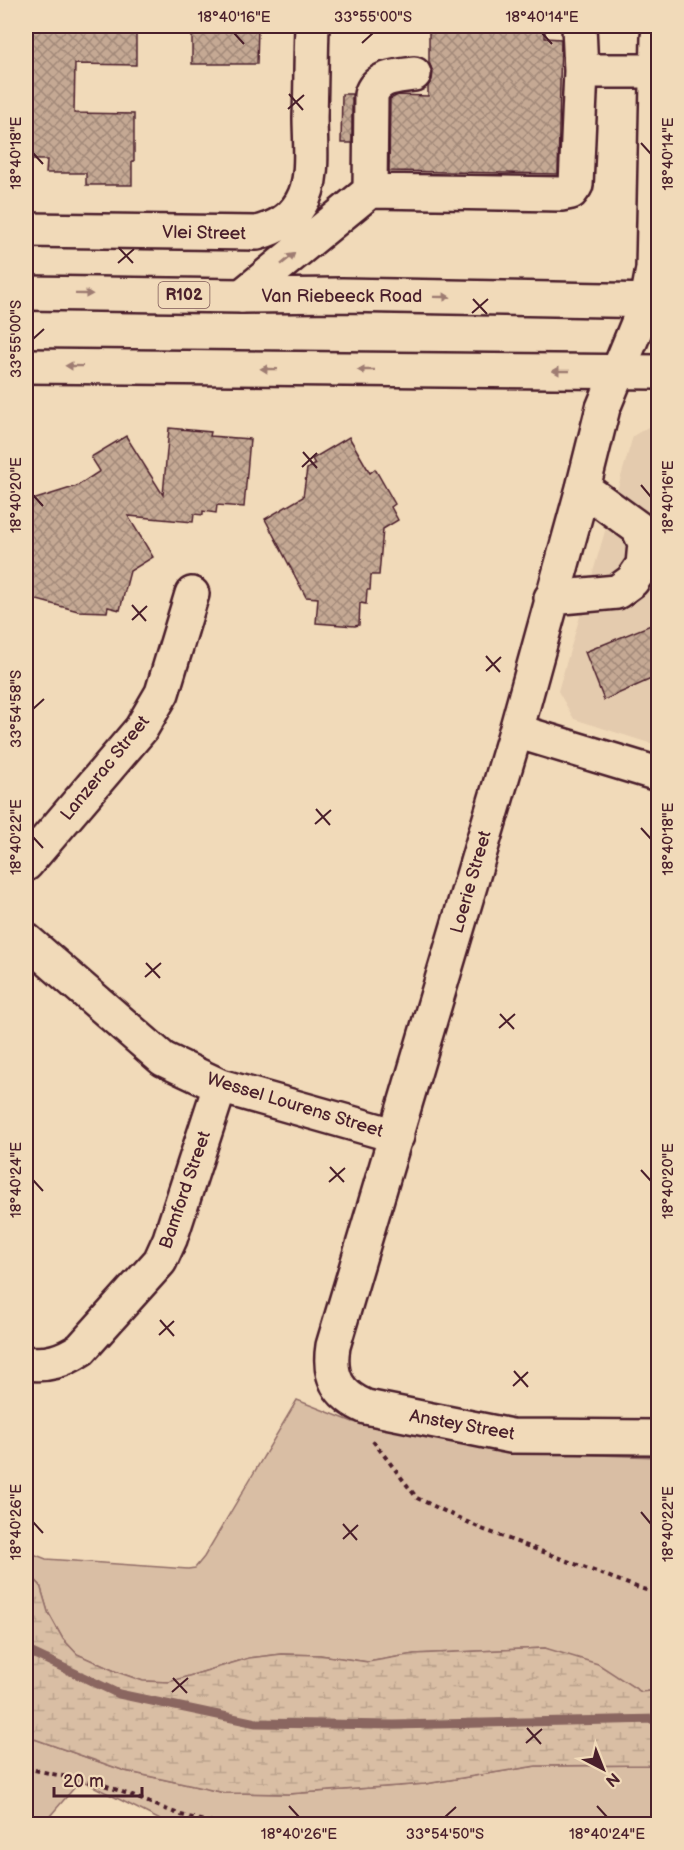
<svg xmlns="http://www.w3.org/2000/svg" width="684" height="1850" font-family="'Balsamiq Sans',sans-serif">
<defs>
<pattern id="wetland-marsh" width="20" height="14" patternUnits="userSpaceOnUse" patternTransform="scale(1.5)"><rect width="20" height="14" fill="#d9bea4"/><path d="M1 5h8M5 5V1M11 12h8M15 12V8" fill="none" stroke="#bca38d"/></pattern>
<pattern id="building-cross-hatch" width="8" height="8" patternUnits="userSpaceOnUse" patternTransform="scale(1.5)"><rect width="8" height="8" fill="#c5a994"/><path d="M0 0l8 8M0 8l8-8" fill="none" stroke="#a28979"/></pattern>
</defs>
<rect width="100%" height="100%" fill="#f1dab9"/>
<filter id="ink" filterUnits="userSpaceOnUse"><feTurbulence type="fractalNoise" baseFrequency=".0167" numOctaves="2"/><feDisplacementMap in="SourceGraphic" scale="12" xChannelSelector="R" yChannelSelector="G"/><feConvolveMatrix kernelMatrix="1 2 1 2 8 2 1 2 1" color-interpolation-filters="sRGB"/></filter>
<g filter="url(#ink)">
<!-- built -->
<path fill="#e4cbae" d="M658,421v323l-9,-1 -75,-24 -16,-28 75,-255z"/>
<!-- grass -->
<path fill="#d9bea4" stroke="#926e68" stroke-width="1.5" d="M297,1400l56,22 155,30 150,5v233l-17,2 -18,-11 -78,-33 -131,6 -46,8 -48,-7 -38,-1 -33,4 -80,24 -26,-1 -26,-9 -40,-18 -14,-15 -15,-27 -8,-27 -14,-14v-20l20,8 142,10 7,-1 9,-11z
M26,1736l99,35 100,22 63,1 137,-10 111,-18 122,-1v59h-490l-87,-44 -37,43 -18,-10z"/>
<!-- wetland -->
<path fill="url(#wetland-marsh)" stroke="#926e68" stroke-width="1.5" d="M26,1571l14,14 8,27 15,27 14,15 40,18 26,9 26,1 80,-24 33,-4 38,1 48,7 46,-8 131,-6 53,16 43,28 17,-2v75l-122,1 -111,18 -137,10 -63,-1 -100,-22 -99,-35z"/>
<g fill="none" stroke-linecap="round" stroke-linejoin="round">
<!-- stream -->
<path stroke="#8a6660" stroke-width="9" d="M26,1650l93,44 137,29 138,2 264,-6"/>
</g>
<!-- building -->
<path fill="url(#building-cross-hatch)" stroke="#4a1f2b" stroke-width="1.5" d="M31,26h105v39l-61,-1 -1,49 60,1v47h-2v24h-46v-12h-40l1,-13h-18z
M192,26h66l-1,38h-65z
M429,26h116v12l16,1 -3,135 -169,-3 1,-72 8,-4 30,1v-10l4,-6 1,-8 -4,-10z
M342,94h10v49h-11z
M169,428l42,4 -1,4 40,3 -6,68 -27,-2 -1,8 -13,-2v4l-9,-1 -1,8 -65,-6 25,41 -23,14 -10,39 -12,-3 -1,5 -29,-1 -52,-14v-95l51,-16 23,-15 -9,-14 35,-21 37,59z
M349,437l21,36 5,-4 20,35 -4,3 7,13 -15,9 -4,46h-8l-1,15h-3l-1,14 -6,-1 -1,22 -4,1 -39,-3 2,-25 -12,-1 -41,-78 38,-22 4,-28 8,-5 -3,-5z
M658,622v54l-54,24 -19,-48z"/>
<g fill="none" stroke-linecap="round" stroke-linejoin="round">
<!-- minor casing -->
<g stroke="#4a1f2b" stroke-width="38">
<path id="minor" d="M658,37l-5,232 -6,32 -44,107 -20,80 -67,243 -183,615c-5,31 5,49 33,61l145,29 147,1
M581,71h77
M370,191l1,-96c6,-19 25,-18 43,-21
M26,230l231,3c19,-5 34,-13 44,-30 14,-22 9,-60 9,-86 1,-30 1,-61 2,-91
M242,296l128,-105 191,3 10,-2 5,-7 5,-114 -2,-45
M551,598l66,-6 15,-11 11,-16 2,-22 -7,-15 -55,-40
M516,731l142,43
M26,864l115,-135 21,-36 30,-99
M26,940l137,119 57,27 177,50
M26,1363c21,3 37,-2 55,-14l79,-88 10,-22 50,-153"/>
</g>
<!-- major casing -->
<g stroke="#4a1f2b" stroke-width="38">
<path id="major" d="M26,293l216,3 100,-1 316,6
M26,366l632,6"/>
</g>
<!-- path -->
<path stroke="#4a1f2b" stroke-width="4" stroke-dasharray="4.5 4.5" stroke-linecap="butt" d="M373,1441l44,57 65,31 157,59 19,5
M26,1768l81,18 74,29 35,9"/>
<!-- minor -->
<use href="#minor" stroke="#f1dab9" stroke-width="33"/>
<!-- major -->
<use href="#major" stroke="#f1dab9" stroke-width="33"/>
</g>
<!-- one-way arrows -->
<defs><path id="oneway-solid" d="M-6-.8H1V-3.2L6.5 0L1 3.2V.8H-6Z" transform="scale(1.5)"/></defs>
<g fill="#9e7c72">
<use href="#oneway-solid" transform="translate(288 259) rotate(-39)"/>
<use href="#oneway-solid" transform="translate(84 294) rotate(1)"/>
<use href="#oneway-solid" transform="translate(442 297) rotate(1)"/>
<use href="#oneway-solid" transform="translate(74 366) rotate(-179)"/>
<use href="#oneway-solid" transform="translate(269 369) rotate(-179)"/>
<use href="#oneway-solid" transform="translate(366 370) rotate(-180)"/>
<use href="#oneway-solid" transform="translate(561 371) rotate(-180)"/>
</g>
</g>
<!-- ticks -->
<path fill="none" stroke="#4a1f2b" stroke-width="2" d="M234,33l10,11M542,33l10,11M362,43l11,-10M289,94l14,16M288,109l16,-14M641,143l10,11M33,153l10,11M119,248l14,15M118,263l16,-14M473,299l14,15M472,313l16,-14M33,339l11,-10M303,452l14,16M302,467l15,-14M641,485l10,12M33,495l10,11M132,605l14,16M132,620l15,-14M486,656l14,16M486,671l15,-14M33,709l11,-10M316,809l14,16M315,824l16,-14M641,828l10,11M33,837l10,11M146,963l14,15M145,977l16,-14M500,1014l14,15M499,1028l16,-14M330,1167l14,15M641,1170l10,11M33,1180l10,11M329,1182l16,-14M160,1320l14,16M159,1335l15,-14M514,1371l14,16M513,1386l15,-14M641,1512l10,12M33,1522l10,11M343,1524l14,16M343,1539l15,-14M173,1678l14,15M172,1692l16,-14M527,1728l14,16M526,1743l16,-14M289,1806l10,11M597,1806l10,11M445,1817l11,-10"/>
<g text-anchor="middle" dominant-baseline="central" stroke-width="6" stroke-linejoin="round" paint-order="stroke">
<!-- shield labels -->
<rect fill="#f1dab9" stroke="#7c5756" stroke-width="1.5" x="158.5" y="282" width="51" height="26" rx="4.5"/>
<g font-size="16" font-weight="bold" fill="#4a1f2b">
<text x="184" y="295">R102</text>
</g>
<!-- street labels -->
<g font-size="18" fill="#4a1f2b" stroke="#f1dab9">
<text transform="translate(204 233) rotate(1)">Vlei Street</text>
<text x="342" y="296">Van Riebeeck Road</text>
<text transform="translate(105 768) rotate(-51)">Lanzerac Street</text>
<text transform="translate(471 882) rotate(-74)">Loerie Street</text>
<text transform="translate(295 1105) rotate(17)">Wessel Lourens Street</text>
<text transform="translate(185 1190) rotate(-71)">Bamford Street</text>
<text transform="translate(462 1425) rotate(10)">Anstey Street</text>
</g>
</g>
<!-- margin -->
<rect width="684" height="1850" fill="none" stroke="#f1dab9" stroke-width="66"/>
<!-- north arrow -->
<g transform="translate(603 1769) rotate(138)" stroke="#f1dab9" stroke-width="4.5" paint-order="stroke">
<path d="M0-4.5L10 22L0 15L-10 22Z" fill="#4a1f2b"/>
<text y="-9" font-size="16" font-weight="bold" text-anchor="middle" fill="#4a1f2b">N</text>
</g>
<!-- scale -->
<path d="M54 1787v9h88v-9" fill="none" stroke="#4a1f2b" stroke-width="3"/>
<text x="63" y="1787" font-size="18" fill="#4a1f2b" stroke="#f1dab9" stroke-width="4.5" paint-order="stroke">20 m</text>
<rect x="33" y="33" width="618" height="1784" fill="none" stroke="#4a1f2b" stroke-width="2"/>
<g font-size="15" text-anchor="middle" fill="#4a1f2b">
<text x="234" y="22">18°40'16"E</text>
<text x="373" y="22">33°55'00"S</text>
<text x="542" y="22">18°40'14"E</text>
<text transform="translate(16 153) rotate(-90)" y="5">18°40'18"E</text>
<text transform="translate(668 154) rotate(-90)" y="5">18°40'14"E</text>
<text transform="translate(16 339) rotate(-90)" y="5">33°55'00"S</text>
<text transform="translate(16 495) rotate(-90)" y="5">18°40'20"E</text>
<text transform="translate(668 497) rotate(-90)" y="5">18°40'16"E</text>
<text transform="translate(16 709) rotate(-90)" y="5">33°54'58"S</text>
<text transform="translate(16 837) rotate(-90)" y="5">18°40'22"E</text>
<text transform="translate(668 839) rotate(-90)" y="5">18°40'18"E</text>
<text transform="translate(16 1180) rotate(-90)" y="5">18°40'24"E</text>
<text transform="translate(668 1181) rotate(-90)" y="5">18°40'20"E</text>
<text transform="translate(16 1522) rotate(-90)" y="5">18°40'26"E</text>
<text transform="translate(668 1524) rotate(-90)" y="5">18°40'22"E</text>
<text x="299" y="1839">18°40'26"E</text>
<text x="445" y="1839">33°54'50"S</text>
<text x="607" y="1839">18°40'24"E</text>
</g>
</svg>
